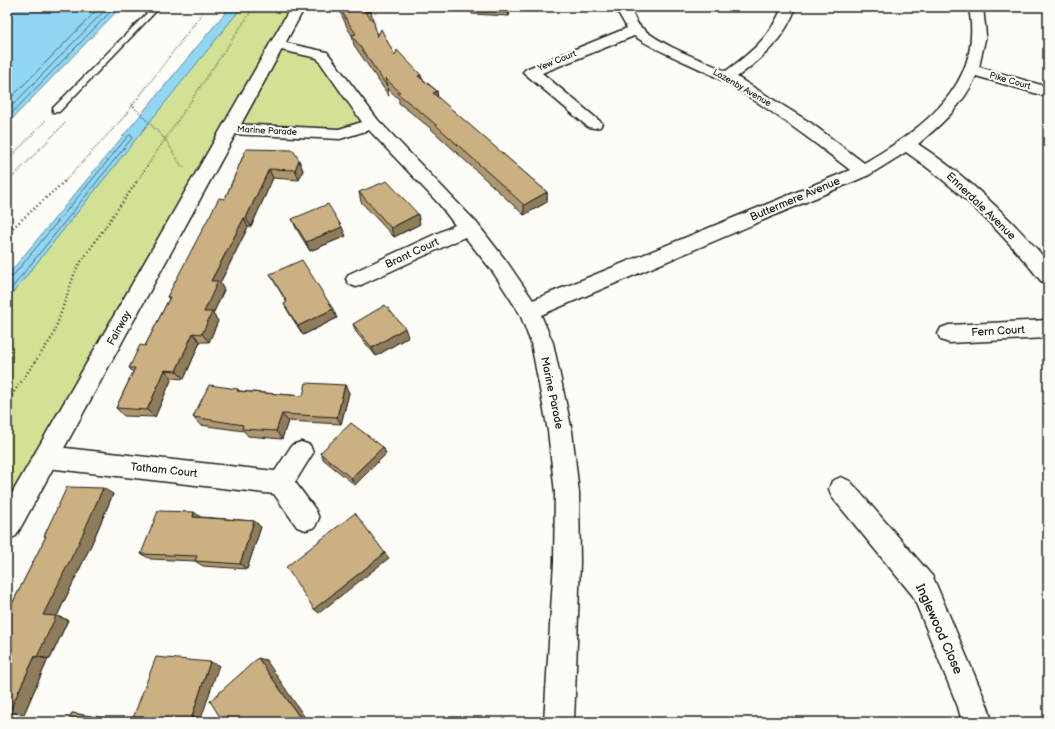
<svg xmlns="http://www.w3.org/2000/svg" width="1055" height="729" font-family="'Balsamiq Sans',sans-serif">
<rect width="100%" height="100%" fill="#fdfcf7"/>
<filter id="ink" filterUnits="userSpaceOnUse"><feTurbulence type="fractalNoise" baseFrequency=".025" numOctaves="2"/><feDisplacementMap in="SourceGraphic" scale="8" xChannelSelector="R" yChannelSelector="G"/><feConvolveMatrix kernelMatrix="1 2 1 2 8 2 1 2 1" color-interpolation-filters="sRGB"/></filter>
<g filter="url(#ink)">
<!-- green -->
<path fill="#d3e195" stroke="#787e58" d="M241,7h57l-21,38 45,10 50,69 -32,10 -109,-5 -224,398v-227z"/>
<!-- water -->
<path fill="#91d7f3" stroke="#628c9d" d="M7,7h114l-114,117z
M230,7h12l-235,293v-24z"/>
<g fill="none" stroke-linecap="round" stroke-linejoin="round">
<!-- shore -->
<path stroke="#4b6772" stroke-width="1" d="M7,102l93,-95
M7,111l101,-104
M7,118l108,-111
M7,278l5,-1 117,-142h3v3l-125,156"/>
<!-- lane casing -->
<g stroke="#1c1c1c" stroke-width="3">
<path id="lane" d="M153,7h7l-101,105h-6v-4z"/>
</g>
<!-- street casing -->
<g stroke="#1c1c1c" stroke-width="3">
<path id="street" d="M615,7h14c4,6 7,17 13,21 24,20 56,30 84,43 25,-18 45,-35 56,-64h14c-11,31 -33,51 -59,70l74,46 53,40c47,-27 106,-67 107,-128 1,-9 -1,-19 -2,-28h14l3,28 -7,32 69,20v10l-72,-21c-12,28 -35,49 -58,68 49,32 92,73 130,118v22l-7,-3c-39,-49 -83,-93 -135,-129l-37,23 -328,140 12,28 19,88 7,62 1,69 -6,160h-30l10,-160 1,-69 -7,-62 -17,-88 -11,-29 -27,-42 -28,-35 -102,47 -7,3 -7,-3 -3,-5 3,-5 106,-49 -16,-21 -70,-74 -29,9 -109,-5 -6,-1 -2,-4 2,-4 6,-1 108,5 23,-7 -45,-64 -45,-10 -2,-3 2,-3 5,-1 50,11 51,68 98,102 31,40 26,38 317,-130c-41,-32 -82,-63 -127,-89 -29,-17 -60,-26 -89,-45l-92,37 60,50 -2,4 -6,1 -6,-1 -65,-55 3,-3 101,-41z
M1048,320v18l-99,5 -8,-3 -3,-6 3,-6 8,-3z
M301,442l9,3 3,8 -18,29 20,27 4,9 -4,9 -9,3 -9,-3 -23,-33 -227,-26 -9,-3 -3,-8 3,-8 9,-3 228,25 17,-26z
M841,477l9,4 83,96 55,130 4,15h-30l-4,-15 -45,-111 -81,-99 -3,-8 3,-8z"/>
</g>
<!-- secondary casing -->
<g stroke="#1c1c1c" stroke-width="3">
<path id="secondary" d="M291,7h14l-289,529 -9,4v-38z"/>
</g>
<!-- path-far1 -->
<path stroke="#1c1c1c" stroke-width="2" stroke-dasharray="0.5 2" stroke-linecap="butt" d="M132,105l34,35 16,27h4
M7,161l39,-41
M9,181l56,-58
M65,181l58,-63 75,-99 7,-12
M137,181l117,-174"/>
<!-- path -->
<path stroke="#1c1c1c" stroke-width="2.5" stroke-dasharray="1 3" stroke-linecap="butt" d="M7,183l3,-3
M7,233l59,-53
M7,402l46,-66 23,-67 62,-89"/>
<!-- lane -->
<use href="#lane" fill="#fdfcf7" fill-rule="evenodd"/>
<!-- street -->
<use href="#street" fill="#fdfcf7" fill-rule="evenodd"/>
<!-- secondary -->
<use href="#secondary" fill="#fdfcf7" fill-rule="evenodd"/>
</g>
<!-- wall -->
<path fill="#af986f" stroke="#1c1c1c" d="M338,7h32l7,30 18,19 42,35 1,7 109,94v10l-23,13 -95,-88 -30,-24v-4l-12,-11 2,8 -35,-51 -2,-10 -4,-6z
M471,7h39l-1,9 -37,-2z
M246,149l57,21 -4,10 -26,-2 -22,49h-3l-28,56 4,7 -11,24 5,7 -9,21h-9l-16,37 -12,-1 -17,39 -31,-1 -8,-8 17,-36 -4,-4 16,-22 24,-47 -2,-2 58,-98z
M359,192l61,32 -26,13 -33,-35z
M292,219l54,17 -36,15 -14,-23z
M270,274l67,44 -34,17 -14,-22 -5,-9 3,-1 -12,-20z
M353,324l55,13 -32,19 -20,-24z
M345,385l4,8 -8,31 -53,-3 -6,18 -34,-3 -4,-5 -44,-6 -7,-8 45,-28 1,2 64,5z
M383,447l3,7 -31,31 -31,-25 -4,-7z
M113,494l-21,49 -35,73 11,4 -18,39h-2l-24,55 -16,-1 -1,3v-104h1l38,-75 -2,-1z
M201,517l53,4 7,6 -14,42 -44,-3 -8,-5 -44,-2 -10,-5z
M72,713l13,2 41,7h-58z"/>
<!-- shaded-wall -->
<path fill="#8e7c5a" stroke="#1c1c1c" d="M508,7h2l-1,9z
M421,75l2,10 -5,-9z
M437,91l1,10 -5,-8z
M299,160l4,10 -4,10 -4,-10z
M269,169l4,9 -22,49 -5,-9z
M547,192v10l-23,13v-10z
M418,214l2,10 -26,13 -3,-9z
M244,218l4,9 -28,56 4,7 -11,24 5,7 -9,21 -7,-8 2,-22 7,-31z
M342,227l4,9 -36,15 -4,-9z
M333,309l4,9 -34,17 -5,-9z
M405,328l3,9 -32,19 -4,-8z
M193,333l7,9 -16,37 -8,-8z
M165,370l7,8 -17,39 -8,-7z
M345,385l4,8 -8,31 -4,-7z
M282,414l6,7 -6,18 -6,-8z
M383,447l3,7 -31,31 -4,-7z
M103,488l10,6 -21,49 -35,73 11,4 -18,39 -13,-2 6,-42z
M194,512l8,6 -9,-1z
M254,521l7,6 -14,42 -7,-5z
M385,553l4,5 -70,55 -5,-4z
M35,656l13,3 -24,55 -15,-2z
M258,658l8,2 42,62h-5z
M210,662l9,3 -19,57h-10z
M115,721l11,1h-12z"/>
<!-- building -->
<path fill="#cbb181" stroke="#1c1c1c" d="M340,7h30l1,5 -7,-1 10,11 3,15 4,-8 14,27 2,-6 24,25 -3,1 19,15 -4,2 114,99 -23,13 -97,-88 -30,-24 3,-1 -15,-14 2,8 -35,-51 4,-1 -10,-15z
M246,149l47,1 6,10 -4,10 -26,-1 -23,49h-2l-33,63h7l-14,31h8l-10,22 -9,-1 -17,38 -11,-1 -18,40 -31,-2 19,-40h-6l11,-23 5,1 25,-49h-3l52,-99 6,1z
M387,181l31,33 -27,14 -32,-36z
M328,204l14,23 -36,15 -14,-23z
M302,260l31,49 -35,17 -14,-22 3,-2 -17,-28z
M385,305l20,23 -33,20 -19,-24z
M306,383l39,2 -8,32 -55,-3 -6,17 -34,-2 1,-4 -50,-8 16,-32 29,4 -1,2 66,5z
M351,423l32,24 -32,31 -31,-25z
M67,487l36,1 -22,50 -38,77 13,1 -19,41 -2,-1 -26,56h-2v-100h1l38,-76h-2z
M158,511l36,1 -1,5 61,4 -14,43 -45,-3 2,-5 -56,-2z
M355,513l30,40 -71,56 -28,-42z
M156,657l54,5 -20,60h-19l-38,-4z
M258,658l45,64h-80l-13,-21z
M72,713l43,8 -1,1h-46z"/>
</g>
<g text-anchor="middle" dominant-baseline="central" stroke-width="4" stroke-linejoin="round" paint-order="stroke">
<!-- far-street labels -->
<g font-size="9" fill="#1c1c1c" stroke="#fdfcf7">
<text transform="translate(557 61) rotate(-22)">Yew Court</text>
<text transform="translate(1010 81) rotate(16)">Pike Court</text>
<text transform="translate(742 88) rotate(30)">Lazenby Avenue</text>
<text transform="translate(267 131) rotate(3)">Marine Parade</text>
</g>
<!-- street labels -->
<g font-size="11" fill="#1c1c1c" stroke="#fdfcf7">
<text transform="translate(795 199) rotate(-23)">Buttermere Avenue</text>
<text transform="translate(981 206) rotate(44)">Ennerdale Avenue</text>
<text transform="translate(412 253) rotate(-25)">Brant Court</text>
<text transform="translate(119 328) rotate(-61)">Fairway</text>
<text transform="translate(998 331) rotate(-3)">Fern Court</text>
<text transform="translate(552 393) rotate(78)">Marine Parade</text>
<text transform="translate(164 470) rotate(6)">Tatham Court</text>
</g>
<!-- near-street labels -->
<g font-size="13" fill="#1c1c1c" stroke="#fdfcf7">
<text transform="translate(939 629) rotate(66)">Inglewood Close</text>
</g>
</g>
<!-- margin -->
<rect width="1055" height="729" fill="none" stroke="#fdfcf7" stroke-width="24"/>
<rect x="12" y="12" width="1031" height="705" fill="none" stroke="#1c1c1c" stroke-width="1.5" filter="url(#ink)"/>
</svg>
